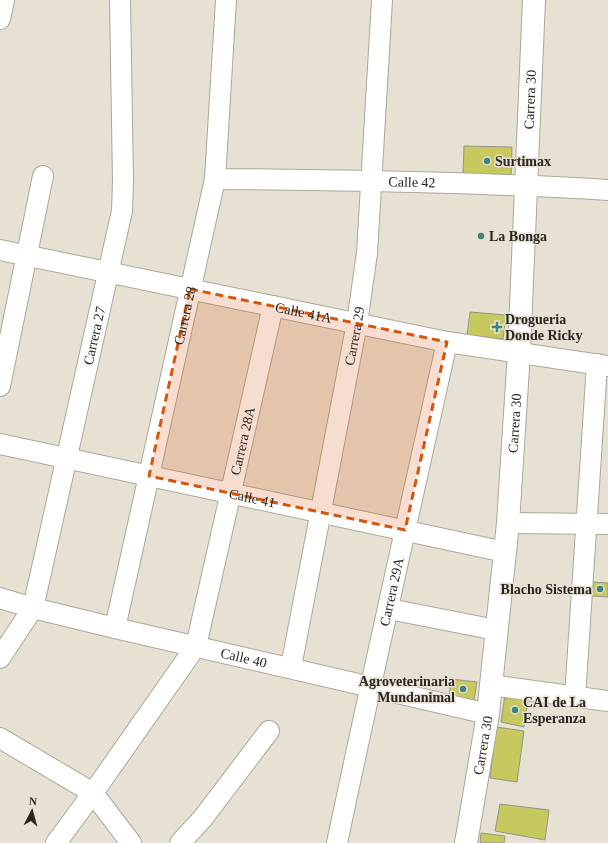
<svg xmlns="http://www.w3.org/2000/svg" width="608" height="843" font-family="'Times New Roman',serif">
<rect width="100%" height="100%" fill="#e7e1d3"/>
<!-- building -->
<path fill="#c7c85e" stroke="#949587" d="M464,146l48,1 -1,30 -48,-2z
M470,312l36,3 -3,24 -36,-4z
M593,582l15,1v14l-16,-1z
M451,679l26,3 -3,18 -25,-4z
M505,695l23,4 -4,28 -23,-5z
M496,727l28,4 -7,51 -27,-4z
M500,804l49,6 -4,30 -50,-9z
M481,833l24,3 -1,7h-24z"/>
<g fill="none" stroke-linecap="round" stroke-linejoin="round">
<!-- minor casing -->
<g stroke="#aca799" stroke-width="22">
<g id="minor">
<path d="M0,19l4,-19"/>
<path id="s1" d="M215,179c131,1 262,3 393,11"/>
<path id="s2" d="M0,250l447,92 161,24"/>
<path d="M0,386l43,-210"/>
<path id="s3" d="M0,444l505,108"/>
<path d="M508,523l100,1"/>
<path id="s4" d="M0,598l33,10 82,20 373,86"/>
<path d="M389,609l107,21"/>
<path id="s5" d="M115,628l100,-449 11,-179"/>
<path id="s6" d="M0,658l33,-50 89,-397 1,-30 -3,-181"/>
<path id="s7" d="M291,667l66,-344 10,-70 15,-253"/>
<path d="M491,685l117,16"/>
<path d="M575,697l22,-333"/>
<path d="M0,738l93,55 38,50"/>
<path id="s8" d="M56,843l37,-50 103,-147 77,-340"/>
<path d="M180,843l23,-25 66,-87"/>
<path id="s9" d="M337,843c35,-167 73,-334 110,-501"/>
</g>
</g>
<!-- major casing -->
<g stroke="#aca799" stroke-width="24">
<g id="major">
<path id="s10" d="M466,843l22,-129 20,-191 11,-171 15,-352"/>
</g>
</g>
<!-- minor -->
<use href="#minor" stroke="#fff" stroke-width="20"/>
<!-- major -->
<use href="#major" stroke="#fff" stroke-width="22"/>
</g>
<!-- marked area -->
<path fill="#d5540e" fill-opacity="0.2" stroke="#d5540e" stroke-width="3" stroke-dasharray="8 5" stroke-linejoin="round" d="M190,289l257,53 -42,188 -256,-54z"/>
<!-- markers -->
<g fill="#3f857c" stroke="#e7e1d3" stroke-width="1.5">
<circle cx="487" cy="161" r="4"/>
<circle cx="481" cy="236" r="4"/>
<path d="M495 321h4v4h4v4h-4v4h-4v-4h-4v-4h4z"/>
<circle cx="600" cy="589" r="4"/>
<circle cx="463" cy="689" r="4"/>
<circle cx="515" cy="710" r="4"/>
</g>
<g text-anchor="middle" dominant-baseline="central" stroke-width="3" stroke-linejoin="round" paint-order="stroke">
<!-- street labels -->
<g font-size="14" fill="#282621" stroke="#e7e1d3">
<text stroke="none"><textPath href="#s10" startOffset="747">Carrera 30</textPath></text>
<text stroke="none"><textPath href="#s1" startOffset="197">Calle 42</textPath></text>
<text stroke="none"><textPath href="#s2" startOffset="310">Calle 41A</textPath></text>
<text stroke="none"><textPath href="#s5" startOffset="320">Carrera 28</textPath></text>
<text stroke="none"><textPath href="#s6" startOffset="339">Carrera 27</textPath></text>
<text stroke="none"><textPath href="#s7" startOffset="337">Carrera 29</textPath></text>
<text stroke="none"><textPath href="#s10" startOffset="423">Carrera 30</textPath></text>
<text stroke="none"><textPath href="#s8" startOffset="452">Carrera 28A</textPath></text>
<text stroke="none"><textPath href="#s3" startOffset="258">Calle 41</textPath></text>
<text stroke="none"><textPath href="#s9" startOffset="257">Carrera 29A</textPath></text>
<text stroke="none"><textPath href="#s4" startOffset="251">Calle 40</textPath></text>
<text stroke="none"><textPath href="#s10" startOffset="99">Carrera 30</textPath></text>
</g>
<!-- poi labels -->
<g font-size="14" font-weight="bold" fill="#282621" stroke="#e7e1d3" text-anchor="start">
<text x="495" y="161">Surtimax</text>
<text x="489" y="236">La Bonga</text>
<text x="505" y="319">Drogueria<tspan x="505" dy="16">Donde Ricky</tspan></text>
<text x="592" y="589" text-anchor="end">Blacho Sistema</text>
<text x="455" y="681" text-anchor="end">Agroveterinaria<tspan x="455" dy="16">Mundanimal</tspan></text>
<text x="523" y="702">CAI de La<tspan x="523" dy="16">Esperanza</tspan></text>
</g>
</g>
<!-- north arrow -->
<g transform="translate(32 811) rotate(6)" stroke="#e7e1d3" stroke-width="3" paint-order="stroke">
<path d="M0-3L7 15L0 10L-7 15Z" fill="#282621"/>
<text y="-6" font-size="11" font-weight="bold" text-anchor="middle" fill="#282621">N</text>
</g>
</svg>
